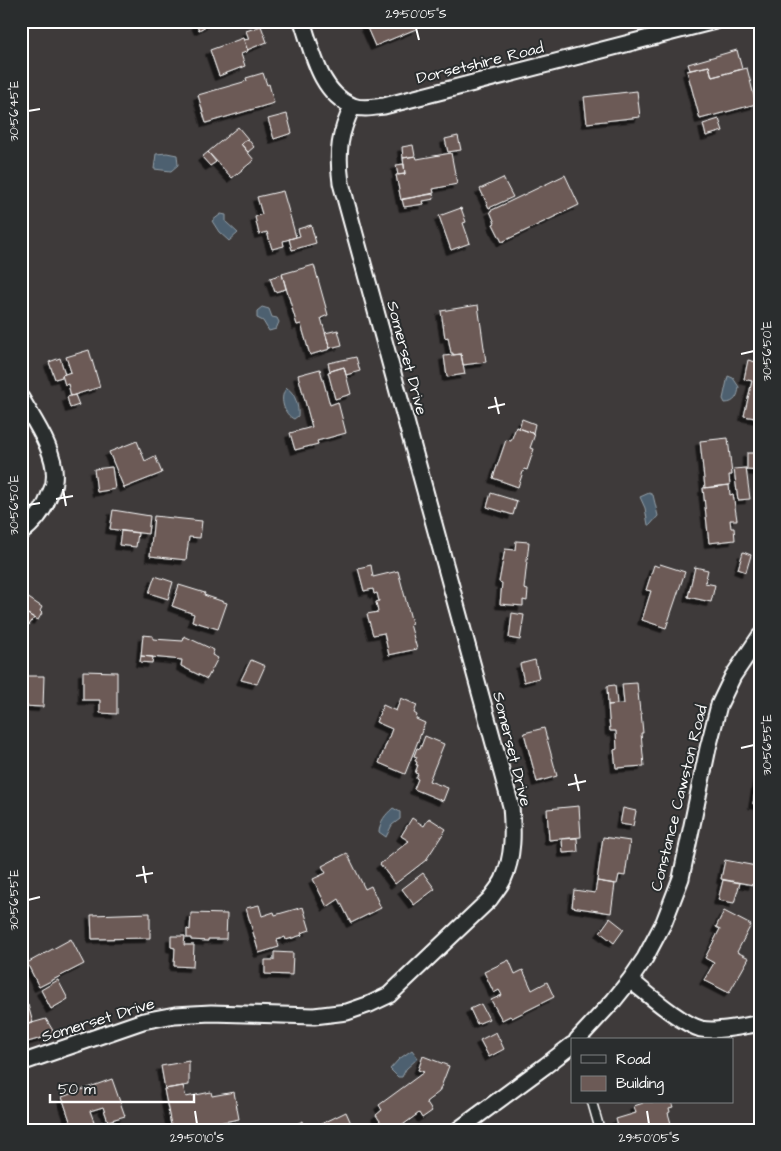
<svg xmlns="http://www.w3.org/2000/svg" width="781" height="1151" font-family="'Architects Daughter',sans-serif">
<defs>
<filter id="shadow"><feDropShadow dx="-4.5" dy="4.5" stdDeviation="0" flood-color="#0009"/></filter>
</defs>
<rect width="100%" height="100%" fill="#3e3a3a"/>
<filter id="ink" filterUnits="userSpaceOnUse"><feTurbulence type="fractalNoise" baseFrequency=".02" numOctaves="2"/><feDisplacementMap in="SourceGraphic" scale="10" xChannelSelector="R" yChannelSelector="G"/><feConvolveMatrix kernelMatrix="1 2 1 2 8 2 1 2 1" color-interpolation-filters="sRGB"/></filter>
<g filter="url(#ink)">
<!-- water -->
<path fill="#4d606f" stroke="#94a0a9" d="M167,153l10,2 1,10 -7,6 -17,-2 2,-15z
M221,214l5,1v7l12,11 -9,8 -10,-9 -7,-11z
M262,307l7,2 3,8 5,1 2,4 -3,7 -7,2 -6,-10 -6,-3v-7z
M728,376l5,2 6,9c-1,9 -4,16 -14,16l-2,-4z
M287,388c8,5 12,18 11,28l-4,3c-10,-4 -16,-23 -7,-31z
M649,493l4,2 5,21 -8,9h-2l-3,-17 -5,-11z
M393,808l7,4v7l-8,6 -6,12 -7,-5c1,-11 6,-17 14,-24z
M412,1050l6,8 -12,11 -4,8h-4l-8,-8 9,-10z"/>
<!-- building -->
<path fill="#6c5a56" stroke="#fff" filter="url(#shadow)" d="M195,21h20l-16,9z
M364,21h49l3,8 -41,17z
M261,26l6,16 -20,8 -3,-10 5,-1 -3,-8z
M243,38l5,13 -7,3 4,12 -26,10 -9,-26z
M737,50l5,19 -30,8 -3,-11 -19,4 -2,-6z
M709,66l3,11 35,-9 9,36 -56,15 -13,-48z
M263,73l4,12 2,-1 5,19 -68,20 -8,-28 49,-14 -1,-3z
M637,91l3,26 -53,6 -3,-26z
M287,114l5,19 -18,6 -6,-20z
M719,119l4,12 -17,5 -3,-12z
M238,127l10,12 -7,5 13,16 -22,18 -24,-26z
M458,136l3,14 -13,2 -3,-13z
M248,139l6,8 -6,5 -7,-8z
M413,145l2,11 -12,2 -1,-11z
M208,152l8,10 -6,4 -8,-9z
M451,153l6,31 -24,5 1,4 -33,7 -5,-25 9,-1 -2,-16 13,-2 1,3z
M404,164l1,10 -7,1 -2,-10z
M565,175l14,30 -77,37 -9,-18 2,-1 -5,-12z
M503,178l10,19 -24,11 -9,-19z
M283,191l13,46 -13,4 1,5 -12,3 -5,-17 -8,2 -4,-17 7,-3 -5,-17z
M433,194l1,5 -11,2 1,3 -20,3 -2,-8z
M461,208l5,14 -3,1 7,20 -19,7 -12,-34z
M311,225l5,18 -24,7 -3,-11 11,-3 -2,-7z
M314,265l14,50 -7,3 9,31 -20,6 -9,-31 -4,1 -15,-51z
M282,274l4,15 -11,3 -5,-14z
M478,305l8,57 -23,3 -2,-11 -8,1v-2h-2l-3,-16 -3,1 -4,-27z
M338,330l4,15 -12,3 -5,-15z
M89,350l11,37 -29,9 -3,-12 -3,1 -3,-10 9,-3 -5,-15z
M461,354l4,20 -18,3 -3,-21z
M356,357l4,14 -14,4 -2,-8 -14,4 -2,-8z
M60,358l5,16 -3,1v2l-7,2 -6,-17z
M748,360l12,3v56l-16,-3 8,-35 -8,-2z
M344,367l7,27 -16,5 -7,-27z
M320,369l10,36 8,-3 8,31 -29,8 1,3 -23,6 -5,-17 22,-6 -14,-52z
M75,395l4,10 -9,3 -3,-11z
M522,419l13,5 -2,9 -14,-5z
M516,427l19,7 -5,14 4,1 -7,21 -3,-1 -6,18 -25,-9 13,-38 5,1z
M728,438l4,37h-3l1,10 -25,3 -5,-47z
M137,441l8,20 10,-5 7,17 -38,15 -15,-36z
M747,453h12v18l-12,-1z
M112,467l3,22 -18,3 -3,-23z
M746,468l4,31 -12,1 -4,-31z
M729,485l1,10 3,-1 4,26h-7l1,8h3l1,12 -26,3 -6,-55z
M491,493l26,8 -4,14 -26,-8z
M113,510l37,6 -2,18 -38,-5z
M154,516l48,5 -2,17 -11,-1 -3,23 -36,-4z
M121,531l17,2 -2,14 -17,-2z
M516,541l13,1 -5,47 4,1 -1,11 -4,-1v6l-23,-2 2,-21 -3,-1 6,-33 10,1z
M743,552l8,3 -5,17 -8,-3z
M660,564l25,8 -19,56 -24,-8 9,-29 -5,-1 8,-25 5,2z
M371,565l2,12 25,-6 14,52 -2,1 7,25 -28,6 -5,-22 -11,2 -6,-21 11,-2 -2,-10 3,-1 -2,-8 -3,1 -1,-5 -9,2 -6,-23z
M695,567l13,3 -3,13 10,2 -4,17 -23,-5z
M155,576l18,6 -5,17 -19,-6z
M179,585l26,8 -1,2 23,8 -9,26 -26,-8 2,-7 -22,-8z
M27,597l15,10 -2,4 2,2 -4,7 -17,-10v-4z
M21,610l13,8 -5,7 -8,-5z
M512,613l12,2 -4,25 -11,-2z
M143,635l10,1v3l30,2 1,-5 30,14 -2,5 6,3 -11,21 -26,-13 1,-6 -41,-4z
M141,656l12,1 -1,6 -12,-1z
M21,659h5v17h18l-1,31 -22,-1z
M251,660l14,6 -8,18 -16,-4z
M535,660l4,18 -15,4 -4,-18z
M83,671l34,1v42l-17,-1v-13h-17z
M637,683l3,29h1l2,21h-2l3,33 -28,2 -2,-18 3,-1 -1,-18h-6l-2,-26 16,-1 -2,-20z
M615,685l2,19 -9,1 -1,-19z
M401,698l16,7 -3,8 3,2 -1,4 9,4 -20,51 -26,-11 13,-34 -16,-7 7,-17 13,6z
M544,728l13,48 -20,6 -13,-49z
M425,736l19,8 -15,37 19,7 -5,13 -29,-12 4,-10 -2,-1 2,-4 -3,-1 3,-8h-2l1,-3 -2,-1 2,-4 -3,-1 3,-8 3,1z
M758,773h2v32l-7,-1z
M579,806l2,31 -32,3 -2,-31z
M623,808l13,3 -3,15 -13,-2z
M412,818l12,8 5,-8 17,11 -20,31 -31,24 -15,-20 29,-23 -8,-5z
M603,837l27,4 -5,35 -6,-1 -2,9 -20,-3z
M577,838l1,14 -15,1 -1,-14z
M347,853l18,36 6,-3 10,22 -30,15 -12,-24 -12,8 -14,-28 13,-6 -4,-7z
M725,860l31,6 -3,19 -32,-6z
M423,873l12,16 -21,16 -12,-16z
M723,880l17,3 -6,20 -16,-3z
M597,881l18,3 -4,29 -39,-6 2,-17 21,3z
M259,905l3,11 12,-4 1,3 28,-8 7,23 -9,3 1,2 -16,5 -1,-3 -8,3 2,7 -20,6 -13,-45z
M724,911l27,14 -14,27 12,6 -20,35 -25,-13 10,-17 -9,-5 15,-29 -4,-2z
M150,913v25l-58,1 -1,-24z
M191,913l36,1 -1,25h-18v2l-17,-1v-2h-4v-9l3,1z
M610,918l14,11 -10,14 -14,-11z
M171,936h14l-1,9h10l-1,22 -19,-1 1,-18 -4,-1z
M71,939l13,25 -45,23 -12,-24z
M274,952l19,1 -1,22 -27,-1v-14h9z
M509,960l6,14 8,-4 9,20 15,-8 7,15 -42,21 -2,-2 -8,4 -11,-20 11,-5 -3,-5 -5,3 -10,-21z
M58,980l10,19 -17,10 -10,-19z
M481,1004l8,15 -12,5 -7,-15z
M28,1005l5,18 -12,3v-19z
M46,1019l9,15 -34,10v-18z
M496,1032l8,17 -15,8 -9,-17z
M423,1056l26,10 -10,26 -13,10 6,9 -10,7 -3,-5 -23,17h-10l-10,-15 6,-5 -3,-5 45,-33 -6,-2z
M189,1061v24l-24,4 -4,-23z
M112,1079l13,37 -17,5 -5,-14 -13,4 5,13 11,-3 3,9h-36l-11,-33z
M183,1086l3,11 25,-5 1,4 22,-4 5,27 -57,11h-10l-8,-41z
M643,1102h28l2,5 -4,1 1,4 -2,1 4,14 -7,3h-46l-3,-11 20,-6 -2,-7 9,-3z
M346,1112l8,18h-45z
M303,1121l4,9h-24z"/>
<g fill="none" stroke-linecap="round" stroke-linejoin="round">
<!-- lane casing -->
<g stroke="#fff" stroke-width="11">
<path id="lane" d="M592,1102l8,28"/>
</g>
<!-- street casing -->
<g stroke="#fff" stroke-width="19">
<path id="street" d="M302,21c10,29 18,73 51,85 10,4 22,1 31,0l331,-85
M21,398c13,23 37,56 33,83 0,5 -3,10 -5,15 -5,15 -15,27 -28,37
M630,980c18,14 50,43 71,49 14,3 45,-3 59,-6
M577,1040l37,-40 16,-20 15,-22 19,-36 17,-44 27,-130 11,-43 14,-29 27,-40
M21,1063l122,-42 32,-6 36,-2 103,3 33,-4 23,-8 19,-9 101,-96c4,-6 10,-13 13,-19 11,-24 10,-49 8,-74l-170,-623c-4,-30 -2,-50 12,-77
M458,1130l87,-64 27,-21"/>
</g>
<!-- lane -->
<use href="#lane" stroke="#2a2d2e" stroke-width="8"/>
<!-- street -->
<use href="#street" stroke="#2a2d2e" stroke-width="15"/>
</g>
</g>
<!-- ticks -->
<path fill="none" stroke="#fff" stroke-width="2" d="M416,28l3,12M28,111l12,-2M741,354l13,-3M495,397l4,17M488,408l17,-4M63,489l3,17M56,499l17,-3M28,505l12,-2M741,748l13,-3M575,774l4,17M568,785l18,-4M143,866l3,17M136,876l17,-3M28,900l12,-3M195,1111l2,13M647,1111l2,13"/>
<g text-anchor="middle" dominant-baseline="central" stroke-width="4" stroke-linejoin="round" paint-order="stroke">
<!-- street labels -->
<g font-size="16" fill="#fff" stroke="#2a2d2e">
<text transform="translate(480 63) rotate(-14)">Dorsetshire Road</text>
<text transform="translate(407 358) rotate(75)">Somerset Drive</text>
<text transform="translate(512 749) rotate(76)">Somerset Drive</text>
<text transform="translate(679 798) rotate(-76)">Constance Cawston Road</text>
<text transform="translate(98 1020) rotate(-17)">Somerset Drive</text>
</g>
</g>
<!-- margin -->
<rect width="781" height="1151" fill="none" stroke="#2a2d2e" stroke-width="55"/>
<!-- legend -->
<rect x="571" y="1038" width="162" height="65" fill="#2a2d2e" stroke="#7f8182"/>
<rect x="581" y="1055" width="25" height="8" fill="#2a2d2e" stroke="#7f8182"/>
<text x="616" y="1064" font-size="15" fill="#ffffff">Road</text>
<rect x="581" y="1076" width="25" height="15" fill="#6c5a56" stroke="#7f8182"/>
<text x="616" y="1088" font-size="15" fill="#ffffff">Building</text>
<!-- scale -->
<path d="M50 1094v8h144v-8" fill="none" stroke="#ffffff" stroke-width="2.5"/>
<text x="58" y="1094" font-size="15" fill="#ffffff" stroke="#2a2d2e" stroke-width="4" paint-order="stroke">50 m</text>
<rect x="28" y="28" width="726" height="1096" fill="none" stroke="#fff" stroke-width="2"/>
<g font-size="12" text-anchor="middle" fill="#fff">
<text x="416" y="18">29°50'05"S</text>
<text transform="translate(14 111) rotate(-90)" y="4">30°56'45"E</text>
<text transform="translate(767 351) rotate(-90)" y="4">30°56'50"E</text>
<text transform="translate(14 505) rotate(-90)" y="4">30°56'50"E</text>
<text transform="translate(767 745) rotate(-90)" y="4">30°56'55"E</text>
<text transform="translate(14 900) rotate(-90)" y="4">30°56'55"E</text>
<text x="197" y="1142">29°50'10"S</text>
<text x="649" y="1142">29°50'05"S</text>
</g>
</svg>
